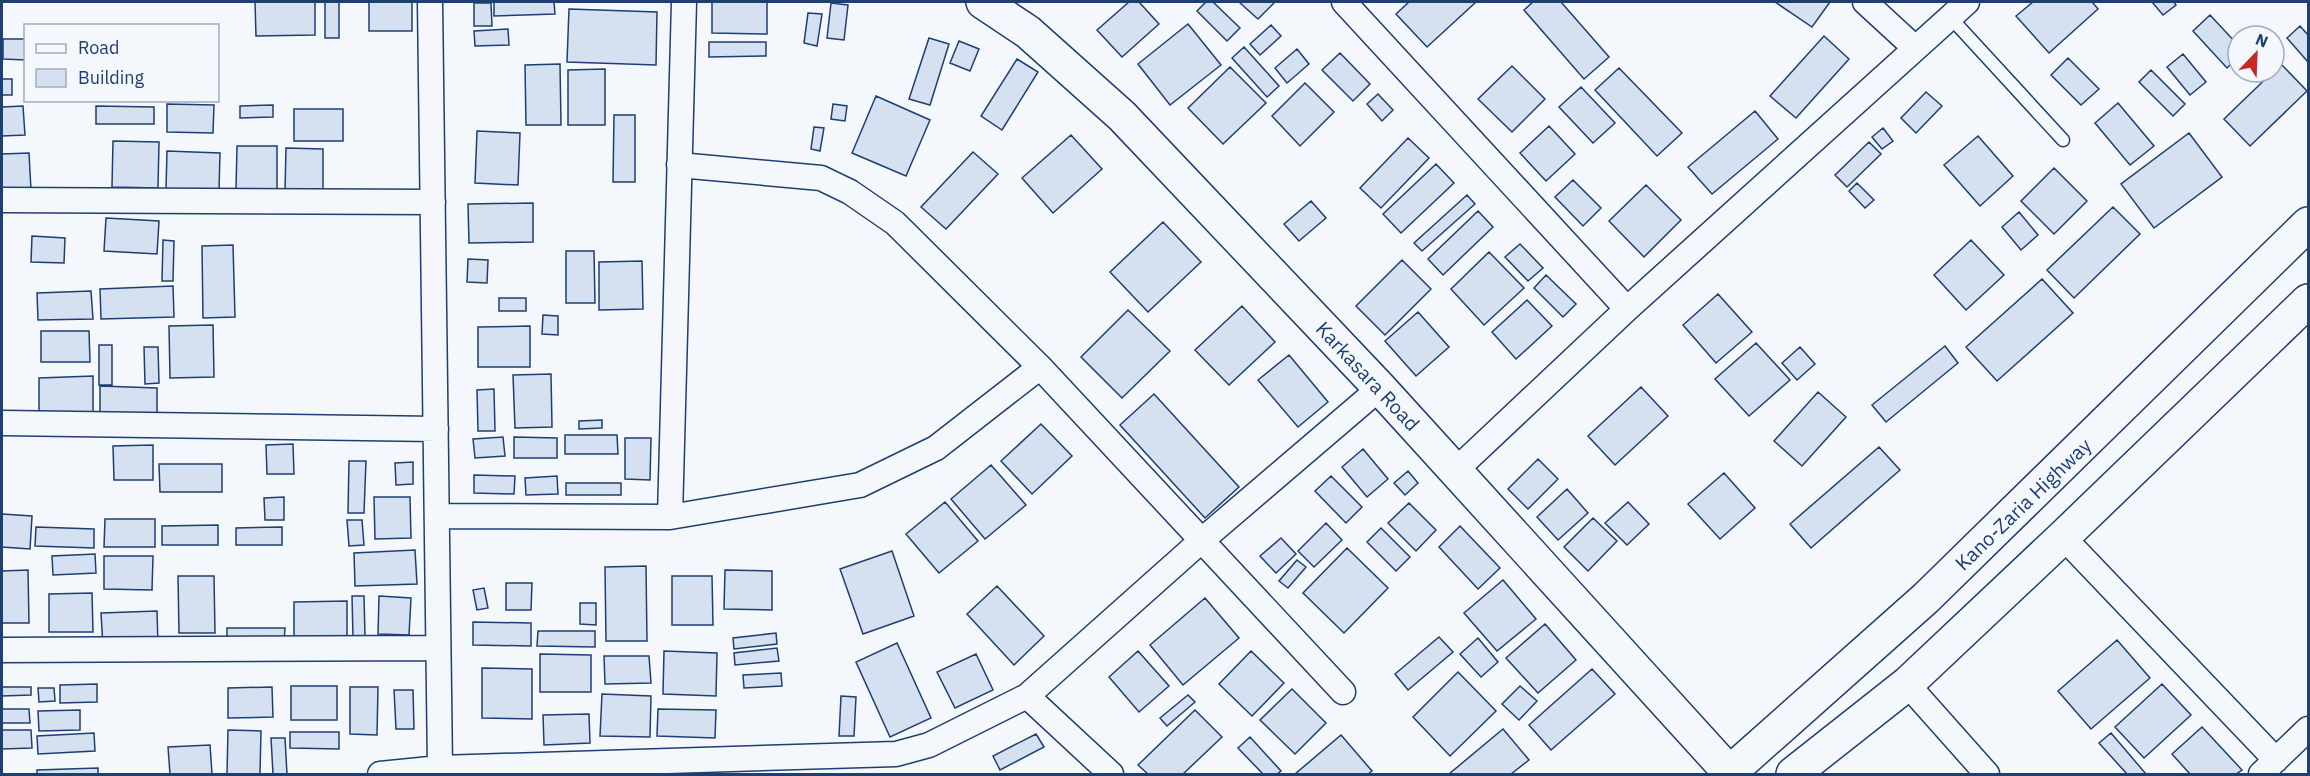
<svg xmlns="http://www.w3.org/2000/svg" width="2310" height="776" font-family="'IBM Plex Sans',sans-serif">
<rect width="100%" height="100%" fill="#f4f7fb"/>
<!-- building -->
<path fill="#d5e0f0" stroke="#1d3f73" stroke-width="1.5" d="M255,2h60v33l-59,1z
M325,2h14v36h-14z
M369,2h43v29h-43z
M494,2h60l1,12 -61,2z
M712,2h55v32l-55,-1z
M1129,2h10l20,22 -37,33 -25,-27z
M1206,2h7l27,26 -13,13 -30,-30z
M1239,2h36l-17,17z
M1409,2h67l-49,45 -31,-33z
M1533,2h28l48,55 -25,22 -60,-69z
M1775,2h55l-18,25z
M2033,2h59l6,7 -49,44 -33,-37z
M2152,2h22l2,3 -13,10z
M474,3h17l1,23h-18z
M831,3l17,2 -4,35 -17,-2z
M569,9l88,3 -1,53 -89,-3z
M808,13l14,1 -5,32 -13,-3z
M2210,15l28,30v12l-11,11 -34,-37z
M1188,24l33,41 -51,40 -32,-41z
M1271,25l10,11 -21,19 -10,-11z
M2300,26l8,9v27l-21,-24z
M508,29l1,16 -34,1 -1,-15z
M1824,36l25,23 -53,59 -26,-22z
M929,38l20,6 -19,61 -21,-6z
M3,39h23v21l-23,-1z
M959,41l20,8 -9,22 -20,-8z
M709,42h57v14l-57,1z
M1244,47l35,39 -12,11 -35,-39z
M1297,49l12,15 -22,19 -12,-15z
M1340,53l30,31 -17,17 -31,-31z
M2183,54l23,28 -16,13 -23,-28z
M2068,58l31,31 -18,16 -30,-30z
M1017,59l21,13 -36,58 -21,-14z
M560,64l1,61h-35l-1,-60z
M2281,64l26,27 -57,55 -26,-27z
M1512,66l33,33 -33,33 -34,-33z
M1230,67l36,36 -43,41 -35,-36z
M1619,68l63,65 -25,23 -62,-66z
M605,69v56h-37v-55z
M2151,70l34,34 -12,12 -34,-34z
M2,79h10v16h-10z
M1305,83l29,29 -34,34 -28,-30z
M1581,87l34,36 -22,20 -34,-36z
M1926,92l16,14 -26,27 -15,-15z
M1378,94l15,16 -11,11 -15,-17z
M876,96l54,24 -24,56 -54,-23z
M2118,103l36,43 -24,19 -35,-42z
M167,104l47,1 -1,28 -46,-1z
M833,104l14,2 -2,15 -14,-2z
M273,105v12l-33,1v-12z
M23,106l2,29 -23,1v-29z
M96,106l58,1v17h-58z
M294,109h49v32h-49z
M1755,111l23,28 -66,55 -24,-27z
M614,115h21v67h-22z
M1549,126l26,28 -29,27 -26,-28z
M814,127l10,1 -4,23 -9,-2z
M1883,128l10,13 -11,8 -10,-12z
M477,131l43,2 -2,52 -43,-2z
M2189,133l33,44 -68,51 -33,-44z
M1071,135l31,34 -49,44 -31,-35z
M1978,136l35,40 -33,30 -36,-41z
M1408,138l21,20 -48,50 -21,-20z
M113,141l46,1 -1,46 -46,-1z
M1869,142l12,12 -34,33 -12,-12z
M237,146h40v45l-41,-1z
M286,148l37,1v43l-38,-1z
M167,151l53,2 -1,38 -53,-2z
M973,152l25,22 -52,55 -25,-22z
M29,153l2,37 -29,2v-38z
M1436,164l18,19 -53,50 -18,-19z
M2054,168l33,33 -33,33 -33,-33z
M1573,180l28,28 -18,18 -28,-29z
M1857,183l17,17 -9,8 -16,-17z
M1646,185l35,35 -37,37 -35,-36z
M1467,195l8,9 -53,47 -8,-8z
M1311,201l15,17 -27,23 -15,-17z
M533,203v39l-64,1 -1,-39z
M2113,207l27,27 -66,64 -27,-28z
M1478,211l15,16 -50,48 -15,-16z
M2019,212l19,23 -17,15 -19,-23z
M106,218l53,3 -2,33 -53,-3z
M1163,222l38,40 -53,50 -38,-40z
M32,236l33,2 -1,25 -33,-1z
M163,240l11,1 -1,40h-11z
M1971,240l33,35 -38,35 -32,-35z
M1520,244l23,24 -15,13 -23,-24z
M233,245l2,72 -32,1 -1,-72z
M566,251h28l1,52h-29z
M1489,252l35,36 -40,37 -33,-36z
M468,259l20,1 -1,23 -20,-1z
M1402,260l29,29 -46,46 -29,-29z
M642,261l1,48 -44,1v-48z
M1546,275l30,29 -13,13 -29,-29z
M2042,279l31,34 -76,68 -31,-34z
M173,286l1,31 -73,2 -1,-30z
M91,291l2,28 -55,1 -1,-27z
M1718,294l34,38 -36,31 -33,-38z
M499,298h27v13h-27z
M1527,300l25,26 -36,33 -24,-27z
M1242,306l33,36 -46,43 -34,-35z
M1128,310l42,41 -48,47 -41,-41z
M1418,312l31,35 -33,29 -31,-35z
M543,315l15,1v19l-16,-1z
M213,325l1,52 -44,1 -1,-52z
M530,326v41h-52v-40z
M41,331h48l1,31h-49z
M1756,343l34,37 -41,36 -34,-37z
M99,345h13v40h-13z
M1945,346l13,17 -72,59 -14,-17z
M144,347h14l1,36 -14,1z
M1800,347l15,17 -18,16 -15,-17z
M1289,355l39,47 -30,25 -40,-47z
M551,374l1,53 -37,1 -2,-53z
M93,376v39l-54,1v-38z
M100,386l57,2v28l-57,-1z
M1641,387l27,29 -53,49 -27,-29z
M494,389l1,42h-17l-1,-41z
M1818,392l28,25 -44,49 -28,-25z
M1154,394l85,93 -34,31 -85,-93z
M602,420v8l-23,1v-8z
M1041,424l31,32 -40,38 -31,-33z
M565,435h52l1,19h-53z
M503,437l2,19 -30,2 -2,-19z
M514,437l43,1v20h-43z
M625,438h26l-1,42 -25,-1z
M293,444l1,30h-27l-1,-29z
M153,445v35h-39l-1,-34z
M1879,447l21,23 -89,78 -21,-24z
M1363,449l25,30 -21,18 -25,-30z
M1538,459l20,20 -30,30 -20,-20z
M349,461h17l-2,52h-16z
M413,462v22l-17,1 -1,-22z
M159,464h63v28h-62z
M991,465l35,40 -41,34 -34,-40z
M1408,471l10,12 -13,12 -11,-12z
M1724,473l31,35 -35,31 -32,-35z
M474,475l41,1 -1,18 -40,-1z
M557,476l1,18 -32,1 -1,-17z
M1331,476l31,31 -16,16 -31,-32z
M566,483h55v12h-55z
M1567,489l21,24 -30,27 -21,-23z
M284,497v23h-19l-1,-22z
M374,497h36l1,41 -36,1z
M945,502l33,39 -39,32 -33,-39z
M1628,502l21,22 -22,21 -22,-22z
M1409,503l27,27 -20,21 -28,-28z
M2,514l30,2 -2,33 -28,-2z
M1593,518l24,23 -29,30 -24,-24z
M105,519h50v28h-51z
M347,520h15l2,25 -15,1z
M1326,523l16,17 -28,27 -16,-16z
M218,525v20h-56v-19z
M1460,526l40,42 -22,21 -39,-42z
M36,527l58,2v19l-59,-2z
M282,527v18h-46v-17z
M1381,528l29,29 -14,14 -29,-29z
M1281,538l15,16 -20,19 -16,-17z
M1347,548l41,40 -44,45 -41,-40z
M415,550l2,34 -62,2 -1,-33z
M892,551l22,65 -51,18 -23,-65z
M95,554l1,19 -43,2 -1,-19z
M104,556h49l-1,34 -48,-1z
M1297,560l9,7 -18,21 -9,-7z
M646,566l1,75h-41l-1,-74z
M28,570l1,53h-27v-52z
M725,570l47,1v39l-48,-1z
M178,576h36l1,57h-36z
M672,576h40l1,49h-41z
M1503,580l33,39 -39,32 -33,-38z
M506,583h26l-1,27h-25z
M997,586l47,50 -30,29 -47,-51z
M484,588l4,20 -11,2 -4,-20z
M92,593l1,39h-44v-38z
M352,596h12l1,40 -12,1z
M379,596l32,2 -2,37 -31,-1z
M1205,598l34,40 -56,47 -33,-40z
M347,601v47h-53v-46z
M580,603h16v22l-16,-1z
M157,611l1,33 -55,3 -2,-34z
M473,622l58,1v23l-58,-1z
M1545,624l31,36 -38,33 -32,-35z
M227,628h58l-1,14h-57z
M538,631h57v16l-58,-1z
M776,633l1,11 -43,5 -1,-11z
M1439,637l14,15 -45,38 -13,-16z
M1478,638l20,24 -17,15 -21,-23z
M2117,640l33,38 -59,51 -33,-38z
M897,643l34,75 -41,19 -34,-75z
M777,648l2,13 -44,4 -1,-12z
M664,651l53,2 -1,43 -53,-2z
M1138,651l31,35 -30,26 -30,-35z
M1251,651l33,32 -32,33 -33,-32z
M540,654l51,1v37h-51z
M976,654l17,36 -38,18 -18,-36z
M604,656h45l2,27 -46,1z
M482,668l50,1v50l-50,-1z
M1592,669l23,25 -64,56 -22,-25z
M1458,672l38,39 -46,45 -37,-39z
M781,673l1,13 -38,2 -1,-13z
M97,684v18l-37,1v-18z
M2162,684l29,31 -47,43 -29,-31z
M291,686h46v34h-46z
M1520,686l17,15 -18,19 -17,-16z
M2,687h29v8l-29,1z
M272,687l1,30 -45,1v-30z
M350,687h28l-1,48 -27,-1z
M38,688h16l1,13 -16,1z
M1292,689l34,34 -31,31 -35,-34z
M394,690h19l1,39h-18z
M602,694l49,2 -1,41 -50,-1z
M1188,695l7,7 -28,24 -7,-8z
M841,696l15,1 -2,39h-15z
M2,709h27l1,14h-28z
M658,709l58,1 -1,28 -58,-2z
M80,710v20l-41,1 -1,-20z
M1195,710l27,27 -39,37h-35l-10,-9z
M589,714l1,29 -46,2 -1,-30z
M2202,727l40,43 -6,4h-46l-18,-20z
M1503,729l26,31 -18,14h-62z
M2,730h29l1,18 -30,1z
M228,730l33,1 -1,43h-33z
M290,732h49v17l-49,-1z
M94,733l1,18 -57,3 -1,-18z
M2111,733l35,41h-19l-28,-31z
M1036,734l8,13 -44,23 -7,-14z
M1341,735l31,36 -4,3h-73z
M1250,737l31,34 -4,3h-14l-25,-26z
M271,738h14l2,36h-14z
M210,745l2,29h-42l-2,-27z
M98,768v6h-61v-4z"/>
<g fill="none" stroke-linecap="round" stroke-linejoin="round">
<!-- lane casing -->
<g stroke="#1d3f73" stroke-width="15">
<path id="lane" d="M1950,17l113,123"/>
</g>
<!-- street casing -->
<g stroke="#1d3f73" stroke-width="27">
<path id="street" d="M430,2l10,766
M1344,2l283,307
M1865,2l50,46
M679,165l142,13 29,14 45,31 145,144
M2,200l431,2
M2,423l434,6
M1456,470l171,-161 340,-307
M437,516l233,1 190,-32 76,-37 104,-81 303,325
M670,517l14,-515
M2063,537l213,223
M2,650l436,-2
M1907,684l80,90
M1027,696l84,78
M380,774l60,-6 456,-14 33,-9 98,-49 174,-155 179,-153
M2261,774l47,-45"/>
</g>
<!-- secondary casing -->
<g stroke="#1d3f73" stroke-width="36">
<path id="secondary" d="M983,2l45,30 94,84 258,272 350,385"/>
</g>
<!-- highway casing -->
<g stroke="#1d3f73" stroke-width="36">
<path id="highway" d="M1728,774l198,-176 382,-374
M1793,774l114,-90 156,-147 245,-236"/>
</g>
<!-- lane -->
<use href="#lane" stroke="#f4f7fb" stroke-width="12"/>
<!-- street -->
<use href="#street" stroke="#f4f7fb" stroke-width="24"/>
<!-- secondary -->
<use href="#secondary" stroke="#f4f7fb" stroke-width="33"/>
<!-- highway -->
<use href="#highway" stroke="#f4f7fb" stroke-width="33"/>
</g>
<g text-anchor="middle" dominant-baseline="central" stroke-width="4.5" stroke-linejoin="round" paint-order="stroke">
<!-- street labels -->
<g font-size="20" fill="#1d3f73" stroke="#f4f7fb">
<text transform="translate(1368 376) rotate(47)">Karkasara Road</text>
<text transform="translate(2023 504) rotate(-44)">Kano-Zaria Highway</text>
</g>
</g>
<!-- border -->
<rect width="2310" height="776" fill="none" stroke="#1d3f73" stroke-width="6"/>
<!-- legend -->
<rect x="24" y="24" width="195" height="78" fill="#f4f7fb" stroke="#9eadc5" stroke-width="1.5"/>
<rect x="36" y="44" width="30" height="9" fill="#f4f7fb" stroke="#9eadc5" stroke-width="1.5"/>
<text x="78" y="54" font-size="18" fill="#1d3f73">Road</text>
<rect x="36" y="69" width="30" height="18" fill="#d5e0f0" stroke="#9eadc5" stroke-width="1.5"/>
<text x="78" y="84" font-size="18" fill="#1d3f73">Building</text>
<!-- north arrow -->
<g transform="translate(2256 54) rotate(23)"><circle r="28" fill="#f4f7fb" stroke="#9eadc5" stroke-width="1.5"/>
<path d="M0-4.5L10 22L0 15L-10 22Z" fill="#c62828"/>
<text y="-9" font-size="16" font-weight="bold" text-anchor="middle" fill="#1d3f73">N</text>
</g>
</svg>
